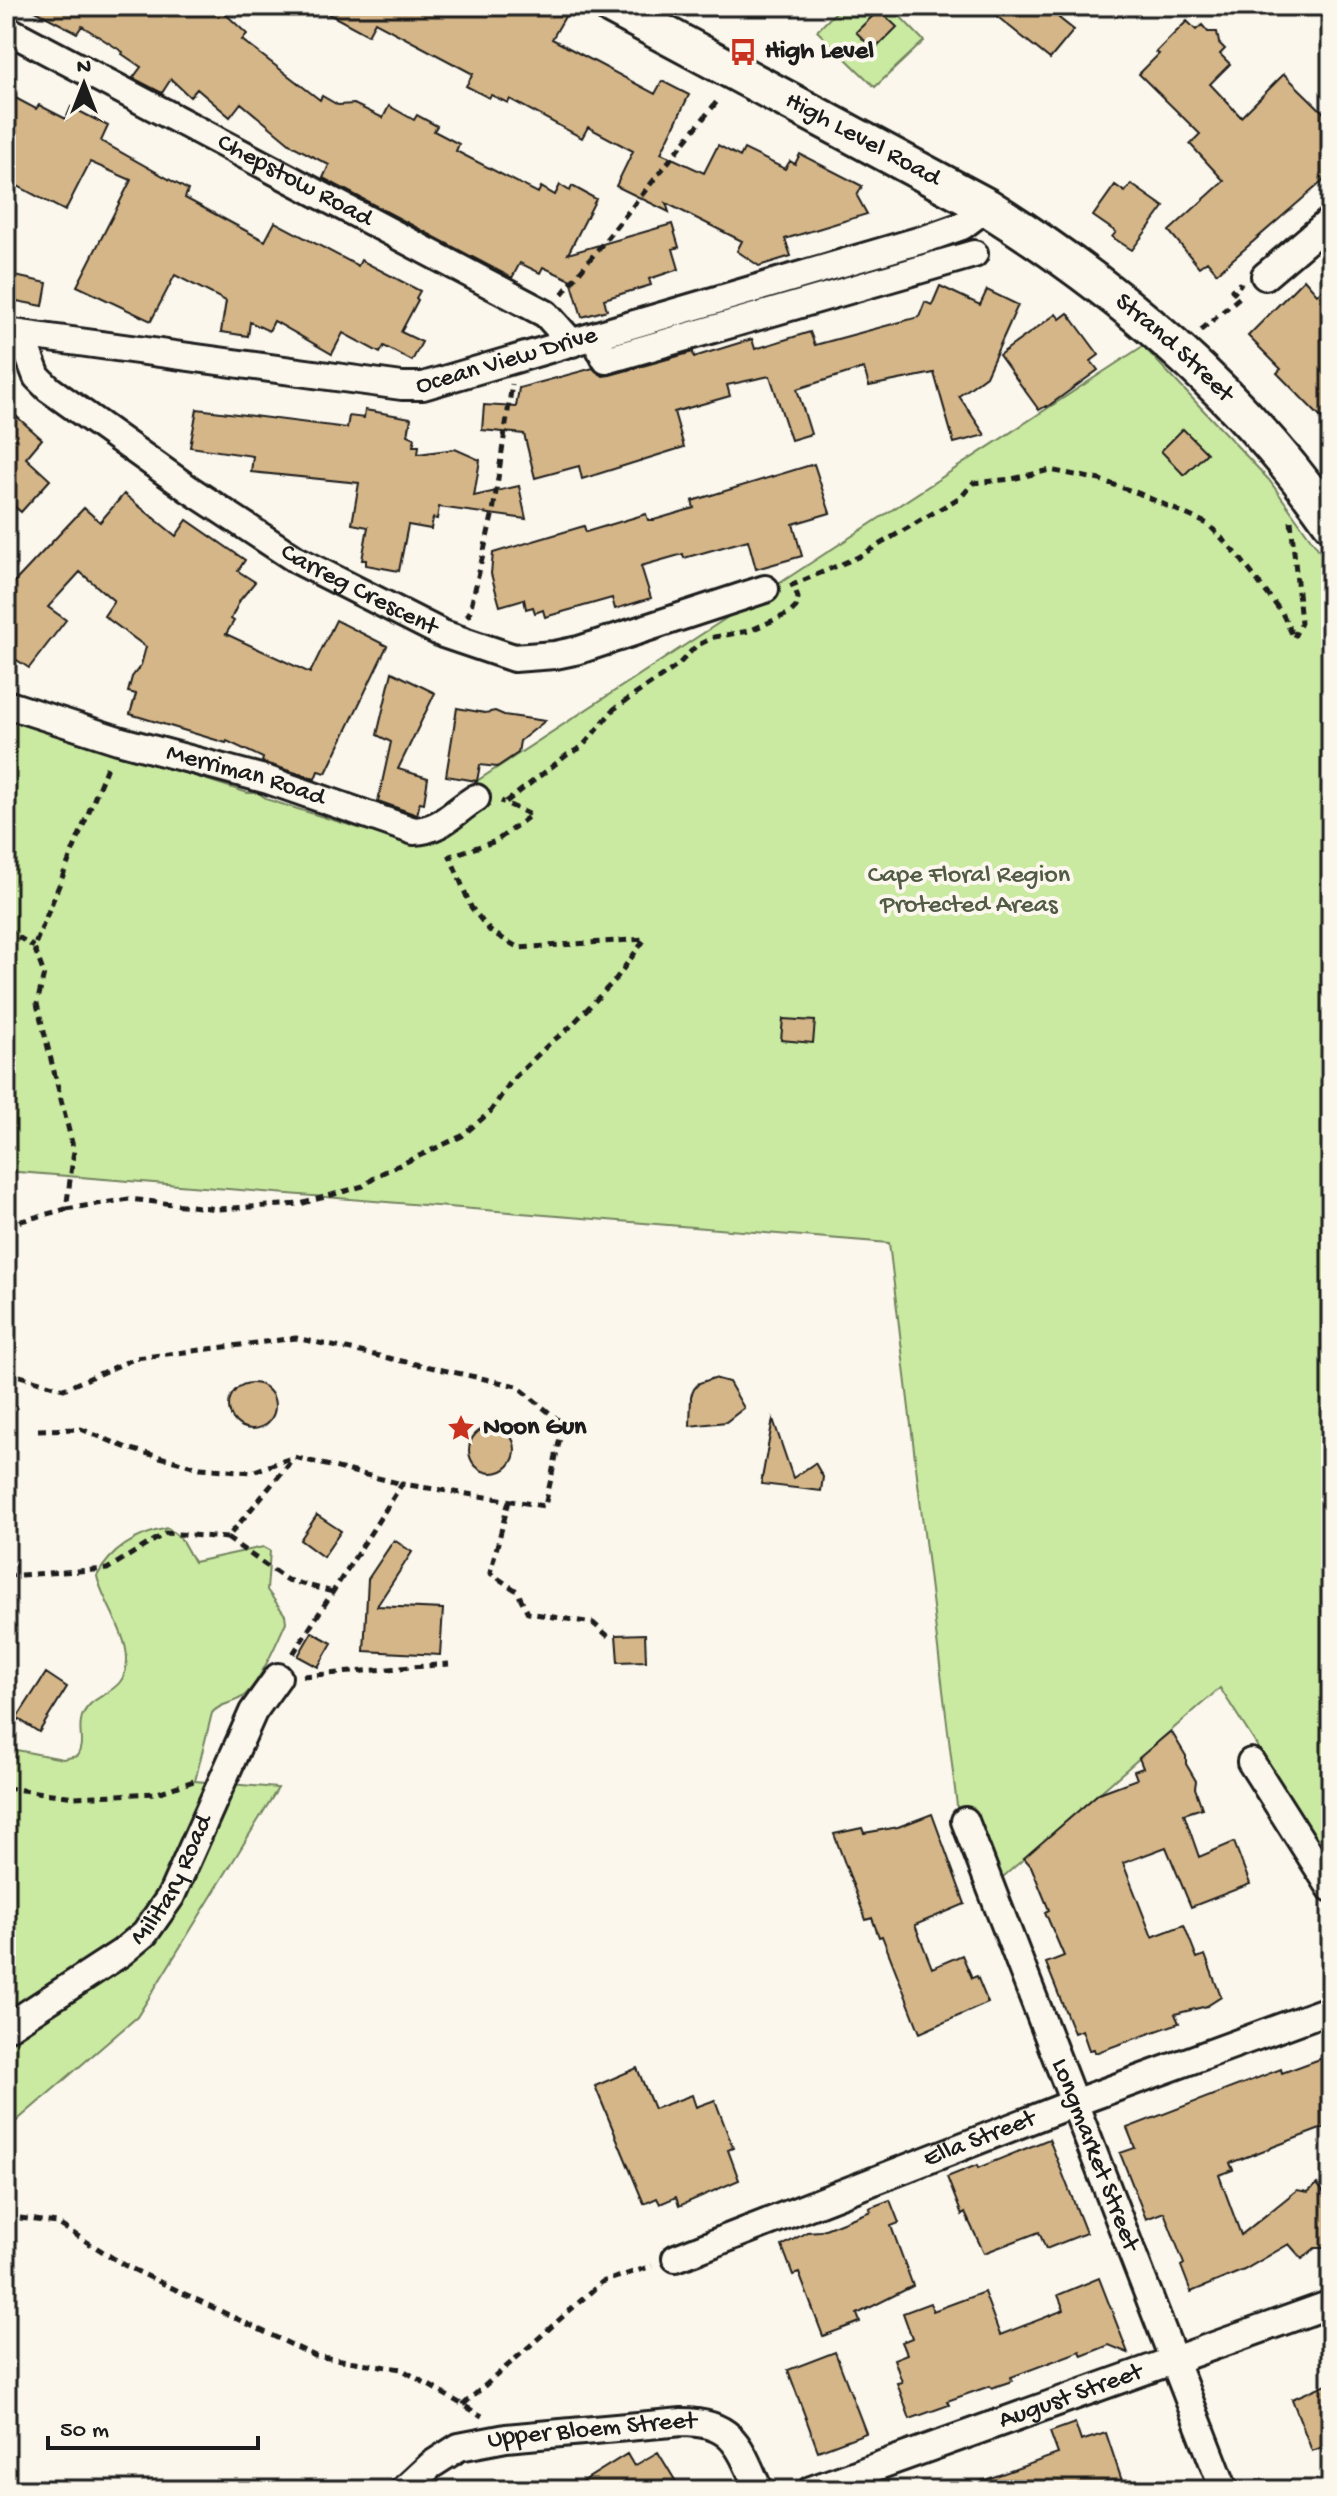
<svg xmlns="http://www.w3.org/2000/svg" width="1337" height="2496" font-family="'Gochi Hand',sans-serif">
<rect width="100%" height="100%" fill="#fbf7ec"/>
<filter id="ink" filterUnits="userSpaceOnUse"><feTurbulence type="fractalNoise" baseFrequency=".0125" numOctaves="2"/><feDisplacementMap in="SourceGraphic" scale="16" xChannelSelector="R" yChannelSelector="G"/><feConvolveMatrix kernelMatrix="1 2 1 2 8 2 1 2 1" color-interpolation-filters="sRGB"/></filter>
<g filter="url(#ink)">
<!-- green -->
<path fill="#caeaa2" stroke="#73835f" stroke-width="2" d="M842,6h48l34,35 -49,46 -58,-56z
M1143,346l126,134 62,87v1294l-111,-173 -232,202 -27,-51 -72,-596 -883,-72v-455l242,77h10l11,7 96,30 47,8 25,-31z
M168,1528l13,11 13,23 69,-15 7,4 -3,39 18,25 1,7c-9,20 -25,58 -41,73 -10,9 -24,7 -33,18l-17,68 83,7 -141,229 -131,113v-382l57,11 14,-3c9,-13 -1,-28 6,-42 8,-17 27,-19 37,-32 23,-31 -17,-76 -23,-106 15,-28 40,-42 71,-48z"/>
<!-- building -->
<path fill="#d5b688" stroke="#1c1c1c" stroke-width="2" d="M26,6h191l30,28 -5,6 78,60 2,-4 16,9 16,-1 29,14 6,-12 25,14 3,-5 20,11 -3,5 25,13 -3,7 82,42 3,-6 14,8 5,-10 10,6 2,-5 24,13 -28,55 104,-30 7,23 -6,2 6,20 -30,10 2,6 -47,14 3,11 -25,7 -11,-37 -28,-13 -3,6 -20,-10 -8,15 -189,-100 6,-13 -36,-19 -52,-43 -11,14 -33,-28 -7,8 -19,-18 -9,14 -29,-15 8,-11 -19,-13 1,-2 -41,-26 -5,7z
M314,6h241l12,7 -15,26 103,55 7,-13 27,14 -28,58 43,20 14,-28 22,12 4,-8 41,20 5,-8 5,3 5,-10 62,32 -5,10 10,18 -82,25 6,17 -32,10 -22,-15 5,-10 -76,-38 3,9 -53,-26 17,-35 -45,-24 -6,11 -72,-39 -2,4 -17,-8 -2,3 -23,-12 7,-12 -98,-52 -7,13z
M984,6h85l-10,12 15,12 -24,29z
M879,10l18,17 -23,23 -18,-18z
M1187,21l9,9 6,-5 6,7h9l2,11 6,6 -5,5 10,10 -20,20 31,33 43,-43 47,46v54l-114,99 -10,-12 -8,6 -30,-36 55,-50 -34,-37 10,-10 -61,-60 20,-20 -3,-2z
M6,93l30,16 3,-4 27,14 5,-12 37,19 -7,15 87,49 -3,8 80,43 10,-19 83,44 3,-6 59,31 -4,7 2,2 -17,32 21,10 -10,19 -28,-15 -4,7 -37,-20 -11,21 -58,-33 -5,10 -19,-9 -2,14 -27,-4 5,-31 -51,-26 -24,46 -74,-35 54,-106 -41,-18 -25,49 -59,-31z
M1131,184l33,23 -32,43 -20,-13 4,-5 -23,-16 22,-31 10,7z
M6,274l41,9 -4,23 -37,-7z
M1304,279l13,15 14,-10v144l-54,-55 4,-4 -33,-33z
M940,286l40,19 7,-15 31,15 -32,71 -27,20 26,39 -31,8 -20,-70 -65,13 -5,-18 -67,21 14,45 -20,6 -21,-64 -43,9 3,11 -56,16 10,35 -102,32 -3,-13 -44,12 -11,-44 -42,-4 2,-25 32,2 3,-19 74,-20 10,8 7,-1 83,-23 1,5 58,-18 3,10 55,-17 5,13 104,-28 6,-15 7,3z
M1068,313l31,42 -8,6 7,9 -51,37 -1,-1 -7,4 -40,-55 57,-41 4,5z
M197,409l150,19 2,-12 15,2 1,-8 46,8 -3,17 7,3 -2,8h6l-1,8 37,-5 25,11 -6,36 45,-10 7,33 -87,-12 -2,12 -4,-1 -2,11 -23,-4 -9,46 -33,-6v-5h-4l6,-33 -16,-3 7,-41 -108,-11 2,-16 -63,-9z
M16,416l26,23 -16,19 24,22 -29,32 -15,-13v-72z
M1183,429l24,24 -23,22 -23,-24z
M814,464l16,49 -37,11 9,32 -46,13 -8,-29 -64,18 -1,-4 -42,12 10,32 -36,11 -3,-11 -67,19 -2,-7 -8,3 -2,-6 -7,2 -2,-10 -24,7 -9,-32 2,-21 91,-27 2,6 60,-18 2,6h6l40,-12 -2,-7z
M124,494l52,42 11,-16 58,40 -7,11 17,11 -15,18 -9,19 3,2 -8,13 84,39 26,-53 51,26 -61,127 -8,-2 -3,8 -53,-17 1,-4 -36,-17 -1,2 -96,-29 6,-20 -8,-2 4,-15 9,-12 5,-18 -42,-31 10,-15 -34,-29 -32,35 18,13 -37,48 -23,-15v-62l78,-83 16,14z
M392,672l43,21 -37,76 30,9 -4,25 -4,-1 -3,13 -39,-14 13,-59 -14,-7z
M457,708l28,5 10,-2 9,4 41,6 -25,20 -2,12 -21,14 -17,-2 -3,16 -31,-5z
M783,1019l32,2 -2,22 -32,-3z
M714,1378l15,4 15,26 -18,14 -36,4 1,-30 3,-7 5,-6z
M229 1406a23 23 0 1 1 46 0a23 23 0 1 1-46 0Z
M773,1419l20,59 22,-15 8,14 -2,14 -60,-7z
M469 1450a23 23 0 1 1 46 0a23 23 0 1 1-46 0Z
M317,1515l24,16 -18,26 -23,-17z
M394,1540l18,12 -35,54 66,3 -3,46 -76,-4 4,-72z
M312,1632l20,11 -14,24 -20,-11z
M645,1634l1,27 -28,1 -2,-27z
M46,1673l21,14 -28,45 -22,-14z
M1171,1731l15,25v8l10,17 -1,7 7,20 -18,6 15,43 35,-15 16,42 -59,23 -25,-60 -43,16 29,74 32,-12 13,33 8,-3 16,42 -14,9 -32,8 4,9 -84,30 -1,-4 -5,1 -7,-20 -8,3 -28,-70 18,-7 -19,-44 4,-2 -18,-44 -7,-8 75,-65 38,-14 -3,-8 9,-3 -4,-10z
M932,1814l33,90 -50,21 17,43 30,-13 10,23 5,-2 11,27 -68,30 -38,-97 -3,1 -7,-19 -6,2 -32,-86 28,-6 2,5 34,-6z
M1331,2055v70l-101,38 3,7 -14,5 22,60 56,-45 11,2 9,-8 14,18v46h-16l-13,11 -13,-15 -45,26 -53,22 -10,-26 3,-2 -20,-52 -18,7 -26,-66 15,-5 -8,-20 154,-59 1,4z
M637,2068l17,41 38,-14 4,12 19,-7 18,48 -5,2 11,30 -60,26 -3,-9 -16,7 -3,-6 -13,6 -49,-118z
M1049,2139l37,94 -40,16 -7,-17 -55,21 -19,-40 -3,2 -15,-38 30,-12 1,3z
M890,2200l9,23 -8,3 22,60 -56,28 3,8 -37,14 -24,-63 -6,2 -11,-29 25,-14 13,-1 51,-20 -2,-3z
M1099,2278l29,75 -19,-8 -27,11 -2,-5 -69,26 1,4 -21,7 -1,-2 -43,15 2,4 -39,14 -13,-36 5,-1 -8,-23 13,-5 -5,-12 10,-4 -9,-25 27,-10 3,8 51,-19 16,43 64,-25 -6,-15z
M835,2352l31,81 -48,18 -30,-81z
M1331,2382v62l-19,7 -20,-52z
M1075,2423l6,18 25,-8 19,57h-160v-3l93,-33 -8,-22z
M658,2452l23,38h-112l58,-36 7,12z"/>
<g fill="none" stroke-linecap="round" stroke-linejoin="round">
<!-- street casing -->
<g stroke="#1c1c1c" stroke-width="32">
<g id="street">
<path id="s1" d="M6,29l540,285 26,29"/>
<path d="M1265,276l66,-56"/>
<path id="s2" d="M6,332l396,54h21l505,-148 34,-12 25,-19"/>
<path id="s3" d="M21,335l16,42 12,12 140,100 108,71 146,74 71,24 41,-3 24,-5 186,-61"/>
<path d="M594,337l12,23 368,-106"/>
<path id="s4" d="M6,704l112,36 150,40 146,51c28,-1 40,-20 62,-33"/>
<path d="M1251,1762l80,126"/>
<path id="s5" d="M965,1821l259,669"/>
<path id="s6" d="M6,2028l115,-75 24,-20 26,-37 82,-184 25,-35"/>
<path id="s7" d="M676,2258l398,-155 257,-94"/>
<path id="s8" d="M404,2490l27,-25 28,-18 47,-9 176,-16c53,0 58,27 77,68"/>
<path id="s9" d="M811,2490l520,-186"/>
</g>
</g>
<!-- secondary casing -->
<g stroke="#1c1c1c" stroke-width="42">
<g id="secondary">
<path id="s10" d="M612,6l375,201c133,84 253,185 344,315"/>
</g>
</g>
<!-- path -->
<path stroke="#1c1c1c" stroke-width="5" stroke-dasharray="8 6" stroke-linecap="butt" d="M562,294l157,-195
M1201,330l39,-33 -8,-7 7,-6 3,2
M1291,521l10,102 -7,14
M790,586l68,-29 104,-61 11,-13 39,-4 38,-9 50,10 38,13 70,31 29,30 45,59 12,25
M466,613l3,2 24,-103 19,-128
M506,802l61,-47 15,-8 32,-38 63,-43 19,-20 18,-9 35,-6 41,-18 6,-6 2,-9 -4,-13
M6,929l28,18
M66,1209l63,-10 88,10 83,-5 63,-18 17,-12 82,-38 28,-24 22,-32 37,-36 19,-15 47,-49 30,-41 -126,9 -29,-17 -19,-24 -21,-51 46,-15 35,-26 -30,-14
M6,1225l60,-16 8,-58 -37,-147 7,-30 -10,-27 75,-185
M6,1372l58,17 72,-31 160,-20 221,48 46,38 -18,82 -143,-22 -111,173
M38,1430l43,-1 46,19 73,20 52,4 42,-15 108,27
M509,1501l-19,72 27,18 11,22 65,10 15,13
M227,1538l60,42 46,12
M6,1576l101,-7 59,-36 61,5 67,-80
M303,1676l146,-12
M6,1788l69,9 82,-4 37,-12
M6,2216l51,7 67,42 191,91 86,13 81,47
M463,2405l139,-123 50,-16"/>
<!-- street -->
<use href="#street" stroke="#fbf7ec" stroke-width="26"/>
<!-- secondary -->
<use href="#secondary" stroke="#fbf7ec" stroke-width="36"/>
</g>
</g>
<!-- icons -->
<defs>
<g id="bus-bare" transform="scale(2.16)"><path d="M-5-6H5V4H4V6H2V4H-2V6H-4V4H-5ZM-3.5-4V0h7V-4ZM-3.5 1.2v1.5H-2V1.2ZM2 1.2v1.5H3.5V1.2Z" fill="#c8321e" stroke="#fbf7ec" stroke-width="2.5" paint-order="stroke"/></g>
<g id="sight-bare" transform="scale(2.16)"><path d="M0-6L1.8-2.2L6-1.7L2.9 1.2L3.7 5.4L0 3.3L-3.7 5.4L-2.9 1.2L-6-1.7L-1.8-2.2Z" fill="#c8321e" stroke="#fbf7ec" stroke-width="2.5" paint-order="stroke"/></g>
</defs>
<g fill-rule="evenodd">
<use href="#bus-bare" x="743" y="52"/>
<use href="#sight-bare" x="461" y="1428"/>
</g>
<g text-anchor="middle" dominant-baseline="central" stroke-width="8" stroke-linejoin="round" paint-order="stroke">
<!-- poi labels -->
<g font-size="26" font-weight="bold" fill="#1c1c1c" stroke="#fbf7ec" text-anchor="start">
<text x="765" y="52">High Level</text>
<text x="483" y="1428">Noon Gun</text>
</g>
<!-- street labels -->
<g font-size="26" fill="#1c1c1c" stroke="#fbf7ec">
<text stroke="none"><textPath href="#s10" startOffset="284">High Level Road</textPath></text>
<text stroke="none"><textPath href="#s1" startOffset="326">Chepstow Road</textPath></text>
<text stroke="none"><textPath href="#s10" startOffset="660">Strand Street</textPath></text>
<text stroke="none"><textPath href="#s2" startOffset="508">Ocean View Drive</textPath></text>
<text stroke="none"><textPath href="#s3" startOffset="432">Carreg Crescent</textPath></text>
<text stroke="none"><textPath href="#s4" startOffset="250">Merriman Road</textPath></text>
<text stroke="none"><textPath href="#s6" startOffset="228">Military Road</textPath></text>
<text stroke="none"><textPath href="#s7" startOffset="326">Ella Street</textPath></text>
<text stroke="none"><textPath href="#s5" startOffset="358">Longmarket Street</textPath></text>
<text stroke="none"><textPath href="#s9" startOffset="276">August Street</textPath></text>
<text stroke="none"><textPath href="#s8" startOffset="204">Upper Bloem Street</textPath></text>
</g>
<!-- park labels -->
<g font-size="26" fill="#505a44" stroke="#fbf7ec">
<text x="969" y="876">Cape Floral Region<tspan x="969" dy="30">Protected Areas</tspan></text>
</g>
</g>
<!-- margin -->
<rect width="1337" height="2496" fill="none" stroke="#fbf7ec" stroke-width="32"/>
<rect x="16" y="16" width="1305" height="2464" fill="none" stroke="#1c1c1c" stroke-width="3" filter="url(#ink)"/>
<!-- north arrow -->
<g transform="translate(84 84)" stroke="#fbf7ec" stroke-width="6" paint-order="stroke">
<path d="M0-6L14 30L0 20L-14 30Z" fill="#1c1c1c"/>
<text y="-12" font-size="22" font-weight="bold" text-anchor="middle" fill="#1c1c1c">N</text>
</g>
<!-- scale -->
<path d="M48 2436v12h210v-12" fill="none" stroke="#1c1c1c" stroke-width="4"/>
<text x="60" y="2436" font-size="24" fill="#1c1c1c" stroke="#fbf7ec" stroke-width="6" paint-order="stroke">50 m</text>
</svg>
